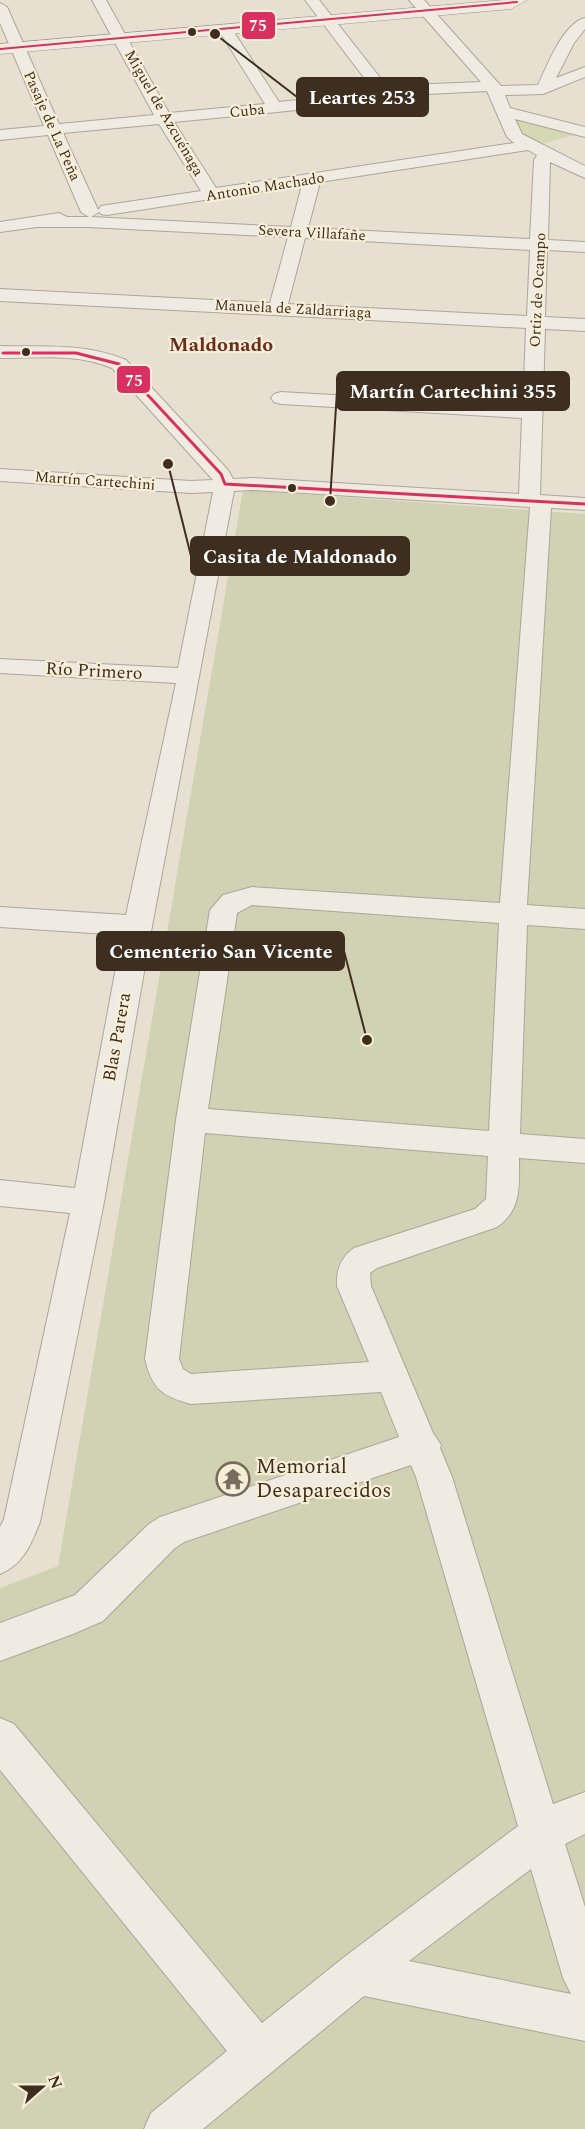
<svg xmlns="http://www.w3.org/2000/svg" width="585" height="2129" font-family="Spectral,serif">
<rect width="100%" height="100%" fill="#e7e0d1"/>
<!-- green -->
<path fill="#d6d7b3" d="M509,113l74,20 -45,12 -18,-9z"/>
<!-- cemetery -->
<path fill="#d1d1b3" d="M243,490l342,24v1615h-585v-541l58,-22z"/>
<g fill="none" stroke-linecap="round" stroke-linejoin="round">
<!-- street casing -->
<g stroke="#ada599" stroke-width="2">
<path id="street" d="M92,0h14l63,113 96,-9 -47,-75 7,-4 5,1 49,76 96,-10 -70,-92h14l70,89 19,-4 73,-3 -72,-82h15l77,86 37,-1c9,-19 25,-62 47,-67v11l-11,14 -18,35 29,-11v10l-42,17 -38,1 5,13 75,19v10l-70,-18 7,15 63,32v12l-35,-16 -2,78 37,2v10l-38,-2 -2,67 40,2v12l-40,-2 -5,166 45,3v12l-34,-2 -24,397 58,4v20l-58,-4 -7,209 65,5v24l-66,-5c0,27 3,52 -22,69l-120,41 -7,5 1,13 62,147 8,12 -1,3 12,29 101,327 32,-12v42l-20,10 20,63v134l-221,-45 -161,133h-59l7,-16 76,-62 -227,-281v-52l14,6 248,299 81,-65 175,-132 -102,-349 -5,-12 -227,77 -9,6 -72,73 -30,13 -73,27v-38l75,-28 74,-71 11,-7 239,-80 -18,-45 -190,12c-29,-8 -39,-15 -46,-45l31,-239 34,-210 13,-15 29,-8 248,16 30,-396 -278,-17 -18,1 -82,435 -48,276 -64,320c-9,22 -16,42 -40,52v-47l4,-8 66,-306 -70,-7v-26l75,8 47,-253 -122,-8v-20l126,8 50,-232 -176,-10v-14l178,9 35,-176 -22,1 -191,-12v-12l191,12 22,-1 -101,-112c-35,-15 -75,-10 -112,-10v-12c43,1 86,-3 126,14l102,110 5,9 19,-1 267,16 3,-76 -241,-14 -7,-2 -3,-4 3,-4 7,-2 242,14 3,-78 -526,-27v-12l270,14 18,-66 -200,-10h-51l-37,5v-10l59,-9 8,4h22l-8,-5 -33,-77 -48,5v-10l44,-4 -44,-103v-20l7,4 52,117 95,-9zM487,91l20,46 7,6 -298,45 -42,-66 194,-19 40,-8zM159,124l42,67 -94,14 -6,1 -3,4 3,4 6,1 195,-30 -11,42 -200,-10 8,-5 -36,-79zM528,150l9,5 -3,5 -4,79 -222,-11 12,-46zM305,238l225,12 -3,66 -239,-12zM252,905l247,18 -10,208 -281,-22 29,-196zM205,1133l283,23 -2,43 -11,10 -121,39c-13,9 -18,22 -17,38l32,76 -178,12 -8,-5 -4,-10zM531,1869l32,109 8,16 -162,-33z"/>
</g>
<!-- secondary casing -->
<g stroke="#9c958a" stroke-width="1">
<path id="secondary" d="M504,0h23l-16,9 -511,45v-10z"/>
</g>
<!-- street -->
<use href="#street" fill="#efebe3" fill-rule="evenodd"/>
<!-- secondary -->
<use href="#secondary" fill="#efebe3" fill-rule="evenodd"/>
<!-- bus-1-far1 casing -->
<g stroke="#f7eed8" stroke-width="4.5">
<path id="bus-1-far1" d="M0,49l517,-47"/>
</g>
<!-- bus-1 casing -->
<g stroke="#f7eed8" stroke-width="6">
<path id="bus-1" d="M3,353h73l43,11 102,110 4,10
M225,484l360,20"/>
</g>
<!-- bus-1-far1 -->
<use href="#bus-1-far1" stroke="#d93062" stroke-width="2"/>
<!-- bus-1 -->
<use href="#bus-1" stroke="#d93062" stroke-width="3"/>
</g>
<!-- icons -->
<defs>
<g id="temple-ring" transform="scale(1.725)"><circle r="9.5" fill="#f7eed8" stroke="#786c5e" stroke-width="1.5"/><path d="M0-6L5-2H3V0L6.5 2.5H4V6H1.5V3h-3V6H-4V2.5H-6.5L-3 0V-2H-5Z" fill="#786c5e"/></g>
</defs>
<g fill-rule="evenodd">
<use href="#temple-ring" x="233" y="1479"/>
</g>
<!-- markers -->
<g fill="#3d2e20" stroke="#f7eed8" stroke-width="2">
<circle cx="192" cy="32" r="5"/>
<circle cx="26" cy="352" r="5"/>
<circle cx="292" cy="488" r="5"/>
</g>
<g text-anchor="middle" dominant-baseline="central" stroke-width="4.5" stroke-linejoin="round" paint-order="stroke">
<!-- far-street labels -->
<g font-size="15" fill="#3d2e20" stroke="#f7eed8">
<text transform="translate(247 111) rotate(-6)">Cuba</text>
<text transform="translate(164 113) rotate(60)">Miguel de Azcuénaga</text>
<text transform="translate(52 126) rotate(66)">Pasaje de La Peña</text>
<text transform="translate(265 187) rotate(-9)">Antonio Machado</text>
<text transform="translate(312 233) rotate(3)">Severa Villafañe</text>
<text transform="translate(538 290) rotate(-87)">Ortiz de Ocampo</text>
<text transform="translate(293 309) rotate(3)">Manuela de Zaldarriaga</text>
<text transform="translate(95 481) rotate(4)">Martín Cartechini</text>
</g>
<!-- street labels -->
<g font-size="18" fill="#3d2e20" stroke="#f7eed8">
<text transform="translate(94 671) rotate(3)">Río Primero</text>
<text transform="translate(117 1037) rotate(-80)">Blas Parera</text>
</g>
<!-- far-district labels -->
<g font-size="20" font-weight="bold" fill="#6b2e1e" stroke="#f7eed8">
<text x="221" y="345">Maldonado</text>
</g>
<!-- near-poi labels -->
<g font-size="21" fill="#3d2e20" stroke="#f7eed8" text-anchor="start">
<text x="256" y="1467">Memorial<tspan x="256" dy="24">Desaparecidos</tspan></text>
</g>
</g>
<!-- callouts -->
<path fill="none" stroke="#3d2e20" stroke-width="2" d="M215 34L297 97M330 501L337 391M168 464L191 556M367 1040L344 951"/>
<g fill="#3d2e20" stroke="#f7eed8" stroke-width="2">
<circle cx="215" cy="34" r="6"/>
<circle cx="330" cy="501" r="6"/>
<circle cx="168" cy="464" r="6"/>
<circle cx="367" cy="1040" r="6"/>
</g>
<g fill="#3d2e20" stroke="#3d2e20" stroke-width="2">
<rect x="297" y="78" width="131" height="38" rx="6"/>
<rect x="337" y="372" width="232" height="38" rx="6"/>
<rect x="191" y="537" width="218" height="38" rx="6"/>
<rect x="97" y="932" width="247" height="38" rx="6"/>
</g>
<g font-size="20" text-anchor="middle" font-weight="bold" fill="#fff">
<text x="362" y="104">Leartes 253</text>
<text x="453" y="398">Martín Cartechini 355</text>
<text x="300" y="563">Casita de Maldonado</text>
<text x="221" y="958">Cementerio San Vicente</text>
</g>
<g stroke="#f7eed8" stroke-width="2">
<rect x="241" y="11" width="35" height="29" rx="6" fill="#d93062"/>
<rect x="116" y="365" width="35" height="29" rx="6" fill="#d93062"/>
</g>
<g font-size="16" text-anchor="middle" font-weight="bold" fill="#fff">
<text x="258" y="31">75</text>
<text x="134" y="386">75</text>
</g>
<!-- north arrow -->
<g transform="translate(42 2087) rotate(69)" stroke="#f7eed8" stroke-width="4.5" paint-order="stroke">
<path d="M0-4.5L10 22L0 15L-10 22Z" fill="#3d2e20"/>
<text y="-9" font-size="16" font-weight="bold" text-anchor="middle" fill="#3d2e20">N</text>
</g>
</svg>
